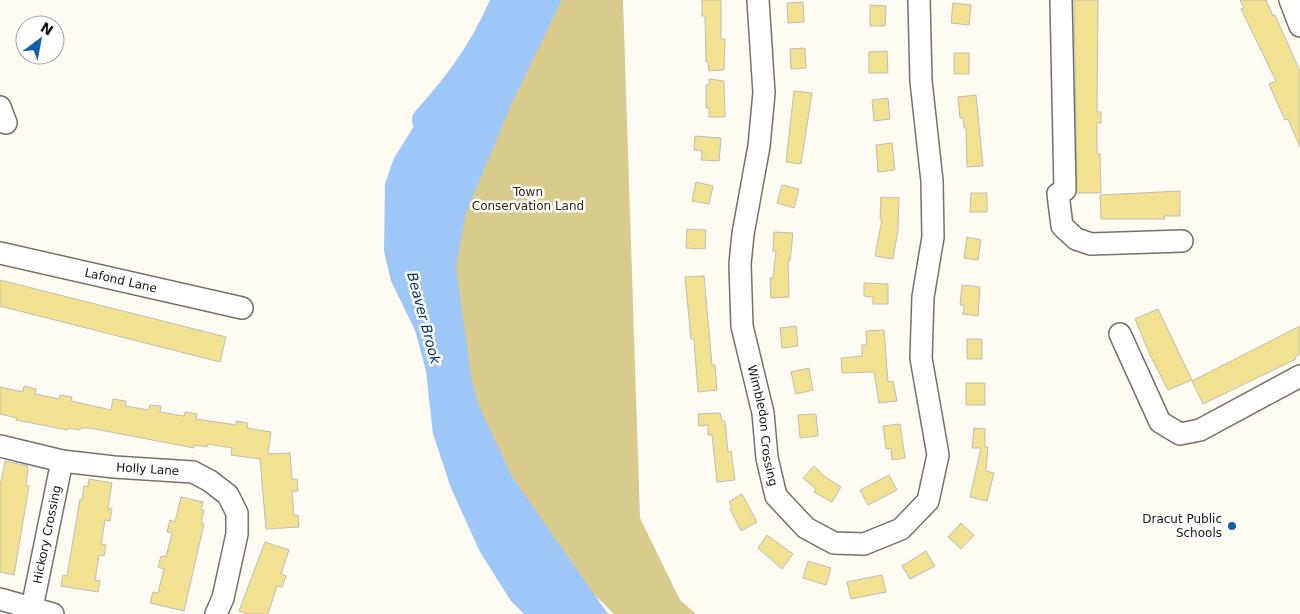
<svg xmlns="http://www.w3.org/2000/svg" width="1300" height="614" font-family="'DejaVu Sans',sans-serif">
<rect width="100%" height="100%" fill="#fdfbf2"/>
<!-- green -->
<path fill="#d8cb8b" d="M533,0h90l17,518 40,82 16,14h-82l-99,-98 -63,-137 2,-270z"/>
<!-- water -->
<path fill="#9ec6f7" d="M517,0h45l-50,103 -46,110 -10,55 16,113 7,25 34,72 95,136h-84l-13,-13 -31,-49 -29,-64 -18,-54 -7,-63 -11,-41 -24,-49 -7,-30 1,-67 9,-26 22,-35 26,-25 15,-9 34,-36z"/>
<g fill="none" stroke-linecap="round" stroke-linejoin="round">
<!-- river -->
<path stroke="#9ec6f7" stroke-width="26" d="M425,120c35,-39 59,-72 79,-120"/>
</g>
<!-- building -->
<path fill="#f1e190" stroke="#bfbeb5" d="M702,0h19v39h4l-1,31 -15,1 -1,-9h-2l-1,-46h-3z
M1074,0h24l-1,112h4v11h-4v31h3l1,39h-24z
M1240,0h26l7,16 2,-1 25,56v76l-12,-28 -3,1 -16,-36 7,-3 -35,-72 3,-1z
M803,2l1,20 -16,1 -1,-20z
M953,3l18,2 -2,20 -18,-2z
M870,5l16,1 -1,20h-15z
M805,48l1,20 -15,1 -1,-20z
M887,51l1,22h-19v-21z
M954,53h15v21h-15z
M709,79l15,2 1,36h-16v-9h-3v-23h3z
M794,91l18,2 -11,71 -15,-2z
M976,95l7,71 -16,1 -1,-39h-2l-1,-10h-3l-2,-21z
M888,98l2,21 -16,2 -2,-21z
M695,136l26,2 -2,23 -18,-1 1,-9 -8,-1z
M892,143l3,27 -17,2 -2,-27z
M696,182l17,4 -4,18 -17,-3z
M782,185l17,4 -5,19 -17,-5z
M1180,191v25h-16l1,3h-64l-1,-24z
M971,193h16v19h-17z
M881,197l18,1 -1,32 -5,29 -18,-3 7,-37h-2z
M687,229l19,1 -1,19 -19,-1z
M774,232l19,1 -3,28h-2l1,36 -18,1 -1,-20h3l3,-27h-3z
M967,237l14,3 -3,20 -14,-2z
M704,276l8,89h3l2,25 -19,2 -4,-53h-3l-6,-62z
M0,280l226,57 -6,25 -220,-56z
M864,283l24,1v20h-15v-7l-9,-1z
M962,285l18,2 -2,29 -15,-2 1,-9h-4z
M1158,309l34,71 -24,10 -18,-35 -15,-36z
M796,326l2,20 -16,2 -2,-20z
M1300,326v28l-5,3 1,2 -93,45 -11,-23z
M884,330l4,52 5,-1 4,20 -18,2 -5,-31 -32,1 -1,-15 21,-2v-11h5l-1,-14z
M967,339h15v20h-15z
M809,368l4,22 -17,4 -5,-22z
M966,383h19v22h-19z
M24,386l12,3 -1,5 24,5 1,-4 12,2 -1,4 40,9 2,-11 13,2 -1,5 24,4 1,-5 11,1 -1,6 24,4 1,-4 12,2 -1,5 40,6v-4l12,2 -1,5 24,4 -3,22 22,-1 2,26h5l1,12h-6l2,25 4,-1 1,12 -33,2 -6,-70 -29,-4 1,-7 -24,-4 -1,3 -13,-2v3l-104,-20h-9l-1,2 -12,-2v2l-52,-10 1,-2 -17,-4v-27l23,5z
M720,413l2,8h3l3,31 3,-1 4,29 -18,2 -5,-47h-4v-10l-9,1 -1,-12z
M816,414l2,22 -18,2 -2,-23z
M900,424l5,34 -13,2 -1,-12 -5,1 -3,-23z
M974,428l11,1v18h3l-2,24 8,2 -7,28 -17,-4 11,-49h-9z
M5,461l23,5 -2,20h3l-15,89 -14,-3v-85z
M814,466l10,10 17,11 -9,15 -18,-10 2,-3 -13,-11z
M889,475l8,15 -29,15 -8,-15z
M89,479l23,4 -4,25 4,1 -2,12 -5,-1 -4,24 5,1 -2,11 -5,-1 -4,25 5,1 -2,11 -37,-6 2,-11 4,1 13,-77 2,1 2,-14 4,1z
M742,494l15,28 -16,9 -11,-22 2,-1 -3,-6z
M181,497l22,5 -2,8h3l-3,13 3,1 -20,87 -34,-8 3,-11 5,1 6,-24 -6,-2 3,-11 5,1 6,-24 -5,-1 3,-12 5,2z
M961,523l13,12 -13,14 -13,-12z
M767,535l26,19 -11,15 -24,-21z
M265,542l24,8 -8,24 5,2 -4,11 -5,-1 -9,28h-20l-9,-3z
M926,551l9,15 -25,13 -8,-13z
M808,561l23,7 -5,17 -23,-7z
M882,575l4,17 -35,7 -4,-17z"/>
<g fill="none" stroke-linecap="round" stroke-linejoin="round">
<!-- minor casing -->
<g stroke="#737169" stroke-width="24">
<g id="minor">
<path id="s1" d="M758,0l6,93 -5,53 -16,88 -3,30 2,62 21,87 4,45 9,38 30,32 28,15 30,1 37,-15 27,-28 10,-46 -17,-97 2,-61 10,-60 -1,-56 -11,-100 -2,-81"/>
<path d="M1061,0l4,190 -7,4 4,32 14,13 15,5 91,-3"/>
<path d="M1290,0l10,26"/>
<path d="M0,107l6,16"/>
<path id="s2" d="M0,253l242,55"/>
<path d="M1120,334l40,88 20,12 20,-4 100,-54"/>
<path id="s3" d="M0,446l62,15 52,6 79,5 17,9 18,14 9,18v21l-14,64 -7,16"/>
<path d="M0,599l53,15"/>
<path id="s4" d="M32,608l30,-147"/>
</g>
</g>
<!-- minor -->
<use href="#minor" stroke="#fff" stroke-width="21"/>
</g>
<!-- markers -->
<circle fill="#115ead" stroke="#fff" stroke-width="2" cx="1232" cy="526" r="5"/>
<g text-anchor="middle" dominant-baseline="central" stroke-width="5" stroke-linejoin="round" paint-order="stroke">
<!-- park labels -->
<g font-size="12" fill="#312a06" stroke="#fff">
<text x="528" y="192">Town<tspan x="528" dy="14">Conservation Land</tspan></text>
</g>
<!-- street labels -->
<g font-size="12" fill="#141411" stroke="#fff">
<text stroke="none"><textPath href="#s2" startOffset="124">Lafond Lane</textPath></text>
<text stroke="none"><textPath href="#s1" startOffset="430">Wimbledon Crossing</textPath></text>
<text stroke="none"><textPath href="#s3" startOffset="150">Holly Lane</textPath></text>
<text stroke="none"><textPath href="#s4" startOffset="75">Hickory Crossing</textPath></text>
</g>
<!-- poi labels -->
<g font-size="12" fill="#141411" stroke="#fff" text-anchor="end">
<text x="1222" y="519">Dracut Public<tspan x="1222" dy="14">Schools</tspan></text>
</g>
<!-- water labels -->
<g font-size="14" font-style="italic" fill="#003367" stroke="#fff">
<text transform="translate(424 318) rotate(75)">Beaver Brook</text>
</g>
</g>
<!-- north arrow -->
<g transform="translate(40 40) rotate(32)"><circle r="24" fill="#ffffff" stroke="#a1a1a0"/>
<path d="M0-4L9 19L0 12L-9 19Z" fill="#115ead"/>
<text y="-8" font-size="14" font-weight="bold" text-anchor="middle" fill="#141411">N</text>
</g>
</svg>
